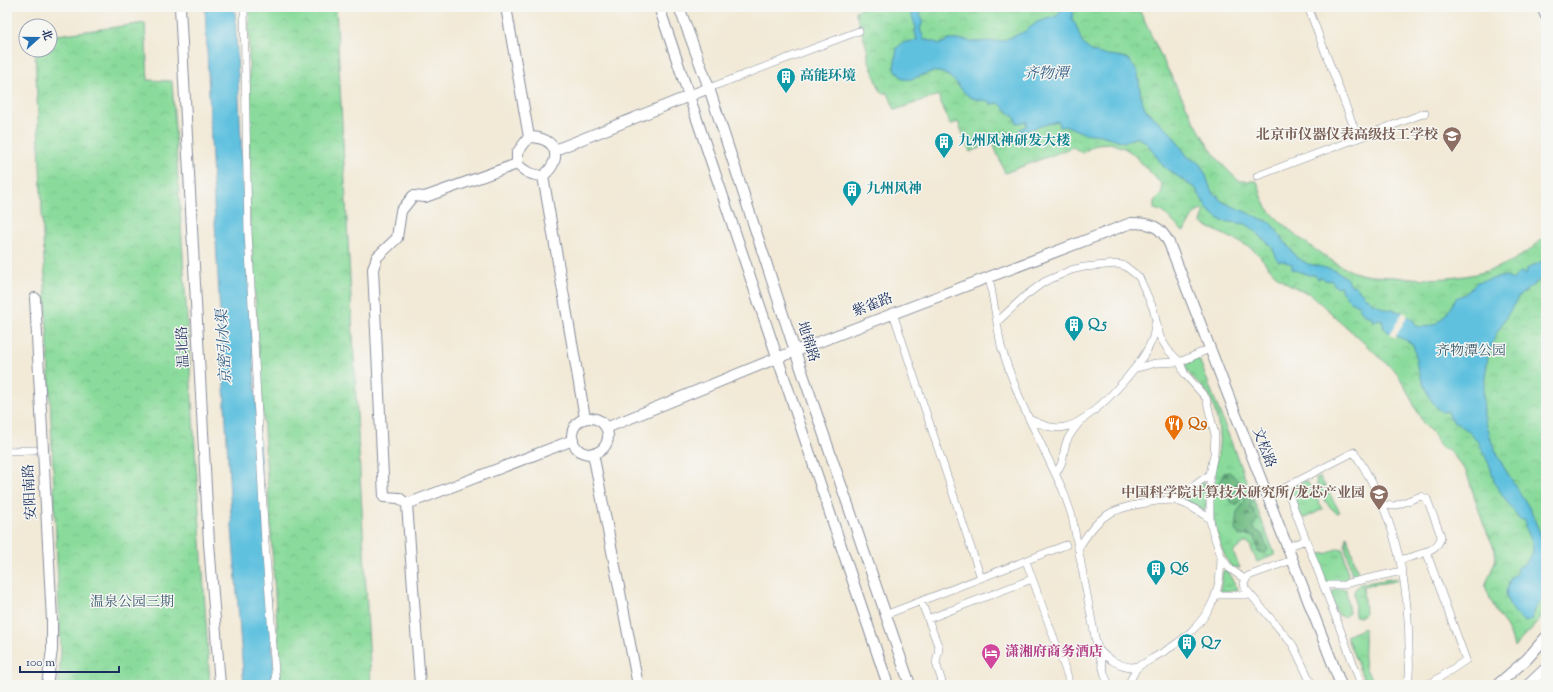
<svg xmlns="http://www.w3.org/2000/svg" width="1553" height="692" font-family="'Sorts Mill Goudy','Noto Serif SC',serif">
<defs>
<pattern id="grass-tufts" width="24" height="20" patternUnits="userSpaceOnUse"><rect width="24" height="20" fill="#8adb9b"/><path d="M3 7l-1-3M5 7V3M7 7l1-3M15 17l-1-3M17 17v-4M19 17l1-3" fill="none" stroke="#76bc88"/></pattern>
<pattern id="forest-firs" width="22" height="20" patternUnits="userSpaceOnUse"><rect width="22" height="20" fill="#6fbb83"/><path d="M5 1l3.5 6h-7zM16 11l3.5 6h-7z" fill="#5a986e"/></pattern>
<pattern id="park-crowns" width="20" height="18" patternUnits="userSpaceOnUse"><rect width="20" height="18" fill="#8adb9b"/><path d="M2 6a3 3 0 1 1 6 0M12 15a3 3 0 1 1 6 0" fill="none" stroke="#76bc88"/></pattern>
</defs>
<rect width="100%" height="100%" fill="#f6f6f2"/>
<filter id="ink" filterUnits="userSpaceOnUse"><feTurbulence type="fractalNoise" baseFrequency=".025" numOctaves="2"/><feDisplacementMap in="SourceGraphic" scale="8" xChannelSelector="R" yChannelSelector="G"/><feConvolveMatrix kernelMatrix="1 2 1 2 8 2 1 2 1" color-interpolation-filters="sRGB"/></filter>
<filter id="wash" filterUnits="userSpaceOnUse"><feTurbulence type="fractalNoise" baseFrequency=".012" numOctaves="4" result="noise"/><feDisplacementMap in="SourceGraphic" scale="16" xChannelSelector="R" yChannelSelector="G"/><feGaussianBlur stdDeviation="0.9" result="paint"/><feColorMatrix in="noise" values="0 0 0 0 0 0 0 0 0 0 0 0 0 0 0 0 0 1.4 0 .05"/><feComposite in="paint" operator="in"/></filter>
<g filter="url(#wash)">
<rect width="100%" height="100%" fill="#f2e9d6"/>
<!-- grass -->
<path fill="url(#grass-tufts)" stroke="#52857c" d="M1199,359l76,196 -18,7 -8,-19h-5l-11,9 7,16 -9,-1c-16,-27 -22,-59 -18,-90 2,-15 8,-28 6,-43 0,-11 -5,-28 -10,-38 -6,-10 -21,-19 -24,-31l9,-5z
M1320,477l20,35 -3,1c-10,-7 -20,-22 -21,-35z
M1303,481h4l16,28 -18,9 -4,-1 -11,-28z
M1204,482c3,6 4,24 0,29l-22,-12v-3z
M1347,536l12,40 -7,-1 -7,-29z
M1338,548l5,1 5,27 -3,5 -12,3 -6,-1 -10,-24 3,-5 9,-1z
M1226,570l11,17 1,4h-18l3,-20z
M1396,578l1,3 -34,5 2,27 -4,4 -6,-1 -1,-25 6,-7z
M1336,589h10l3,24 -5,4 -6,-2 -8,-21z
M1364,628c2,23 -8,48 21,57l-21,-5 -18,-44z"/>
<!-- forest -->
<path fill="url(#forest-firs)" stroke="#457570" d="M1229,472c11,8 20,23 7,33l-5,-3 -1,-9 -7,-1 -5,-7 6,-12z
M1247,495l5,7 -3,6 4,1 5,11 -5,5 1,4 8,5 6,16 -3,3 -7,-1 -3,-16 -16,-1 -4,-5 2,-18 8,-11 -2,-5z"/>
<!-- park -->
<path fill="url(#park-crowns)" stroke="#52857c" d="M249,7h87l35,678h-90l-32,-480z
M866,7h272c16,35 32,68 50,102 15,29 26,50 51,72h18c3,8 5,19 10,26 13,19 68,60 90,66 11,4 25,3 36,4 56,5 113,1 153,-42v374l-8,13 -24,25c-4,-16 -8,-21 -17,-34 -5,-8 -8,-18 -12,-27l11,-27 -1,-9 -12,-27 -17,-52 -18,-22h-5l-6,-8 -2,-5 -12,-13 -20,-40 -8,-12 -85,-77c-13,-5 -30,-13 -39,-24 -6,-6 -9,-13 -16,-19 -16,-12 -37,-17 -54,-28l3,-11 -3,-2 -7,4 -9,16 -3,1 -19,-19 -9,-3v-8l8,-8v-8l-30,-32 -8,-5 -14,-5 -13,1 -15,9 -9,-6 -68,26 -12,-30 -23,9 -12,-30 -8,3 -12,-30 -43,15 -7,-17h-7l-13,-35v-6l-13,-41z
M145,23l3,57 24,1 38,604h-152l3,-32 -26,-603h15v-14z"/>
<!-- water -->
<path fill="#60c1df" stroke="#3e789e" d="M205,7h28l2,5 11,235 29,438h-31l-13,-171 -17,-310z
M909,7h9l5,14 -3,8 4,10 16,5 9,-4h15l9,2 29,-1 24,-10 11,-9 20,-6 6,-9h10l-1,13c9,9 5,19 14,27 12,12 30,5 43,13l9,13 3,25 5,12 25,23 17,24 11,6 6,10 6,17 4,6 3,-1 1,4 6,4 46,20 25,34 12,7 26,6 12,8 6,8 2,-1 17,17 15,7 15,3 13,9 2,5c21,5 31,-12 40,-28l9,-4 12,-12 29,-6 6,4 9,-8 5,2 1,-5 19,-10v16l-27,21 -23,38 -8,22 -5,37 1,23 8,27 11,23 27,43 15,36 1,51 -12,13 -3,11 -6,2c-12,-10 -24,-24 -16,-39 2,-5 1,-7 7,-9l1,-6 9,-5 7,-11 -1,-10 -7,-16v-6l-6,-1 -24,-35 -5,-18 -12,-24 -9,-10 -10,-8 -5,-1 -2,-4 -3,-1 -1,-7 -6,1c-13,-10 -20,-30 -25,-46 -2,-7 0,-16 -6,-23 -4,-3 -19,-8 -25,-13l-2,-2 -2,-8 -4,-1 -5,3 -1,-5 -7,-2 -6,-7 1,-2 -8,-4 -11,-11v-5l-5,1 -4,-6 -7,-1 -3,-3 -4,2 -3,-4h-6l-17,-6v-5l-10,-3h-4l-6,-14 -19,-18 -7,-5 -24,-3 -14,-11 -12,-21 -32,-22 -18,-25 -10,-5 -12,5 -23,-7 -18,-2 -16,-7 -7,1 -1,-5 -2,-1 -38,12 1,-4 6,-3 1,-4 -11,1v-4l-17,-16 -9,1v-3c-6,-1 -13,0 -20,-4 -12,-8 -16,-22 -31,-25 -13,-2 -24,10 -36,7l-9,-11 3,-20 5,-5 15,-3 -2,-9 1,-3z"/>
<!-- pier -->
<path fill="#f2e9d6" d="M1403,312l5,3 -13,23 -5,-4z"/>
</g>
<g filter="url(#ink)">
<g fill="none" stroke-linecap="round" stroke-linejoin="round">
<!-- street casing -->
<g stroke="#868c9a" stroke-width="8">
<path id="street" d="M244,7l4,225 17,311 11,142
M1308,7l50,131
M709,88l150,-57
M1257,176l168,-63
M989,276l12,70 8,24 13,34 41,86 9,26 23,121 10,39 4,9
M893,313l88,265
M997,322l28,-26 19,-14 27,-12 13,-3 33,-3 8,2 14,11 14,31 7,29 8,13 12,12 4,11 22,25 9,37 -1,19 -4,20v45l2,11 9,26 8,12 17,12
M1136,368l20,-5 24,-1 29,-13
M1029,419c12,5 23,11 36,8 26,-5 76,-60 86,-85 3,-5 3,-12 4,-18
M7,451l27,-1
M1055,473c10,-10 7,-18 11,-30 3,-8 8,-14 13,-20
M1166,500l25,-12 19,-14
M1382,505l12,1 27,-10 6,3 14,37c-1,16 -28,20 -41,24
M1287,547l19,-7
M1078,549c20,-33 31,-40 68,-46 11,-2 21,-4 31,-2 12,3 23,11 33,18
M1292,560l-44,16 -4,7 1,5 48,57 19,40
M1026,561l42,116v8
M1323,585h22l3,-2 54,-12
M1215,595h34
M921,601l18,47 -3,15 7,22
M885,615l181,-70
M928,619l104,-40
M1099,650c7,8 20,16 32,17 7,0 16,-5 22,-9 26,-14 49,-31 61,-59 5,-13 7,-29 7,-43
M1128,685l8,-16 5,-4
M1364,685l-3,-1 -75,-197 68,-35c39,58 55,127 55,197 0,10 2,26 -2,36
M1422,685l11,-3 33,-22 -40,-109"/>
</g>
<!-- secondary casing -->
<g stroke="#868c9a" stroke-width="12">
<path id="secondary" d="M180,7l29,536 11,142
M506,7l23,130
M659,7l229,678
M679,7l30,81 86,263 115,334
M1542,7l4,9
M529,137c28,0 35,22 14,39 -12,-1 -18,-4 -26,-12v-11z
M555,150l154,-62
M543,176l42,242
M35,298l17,322v30l-5,35
M572 436a18 18 0 1 1 36 0a18 18 0 1 1-36 0Z
M606,428l171,-70 354,-135c19,0 29,2 38,20l172,442
M593,453l45,232
M407,504l166,-64
M420,685l-13,-181 -8,-6 -15,-1 -11,-228 4,-12 20,-19 4,-27 12,-15 12,1 92,-33
M1497,685l30,-26 19,-22
M1528,685l18,-17"/>
</g>
<!-- street -->
<use href="#street" stroke="#fff" stroke-width="7"/>
<!-- secondary -->
<use href="#secondary" stroke="#fff" stroke-width="10"/>
</g>
</g>
<!-- icons -->
<defs>
<g id="building-pin" transform="scale(1)"><path d="M0 17L-7.5 6A9.5 9.5 0 1 1 7.5 6Z" fill="#0f9aa8" stroke="#f6f6f2"/><path d="M-4-6H4V6H1V3H-1V6H-4ZM-2.5-4.3h1.7v1.8h-1.7ZM.8-4.3h1.7v1.8H.8ZM-2.5-1h1.7V.8h-1.7ZM.8-1h1.7V.8H.8Z" fill="#fff"/></g>
<g id="university-pin" transform="scale(1)"><path d="M0 17L-7.5 6A9.5 9.5 0 1 1 7.5 6Z" fill="#8d6e63" stroke="#f6f6f2"/><path d="M0-5L7-2L0 1L-7-2ZM-4 1L0 2.5L4 1V4Q0 6-4 4Z" fill="#fff"/></g>
<g id="restaurant-pin" transform="scale(1)"><path d="M0 17L-7.5 6A9.5 9.5 0 1 1 7.5 6Z" fill="#e8710a" stroke="#f6f6f2"/><path d="M-5-6h1v4h1v-4h1v4h1v-4h1v5L-1.5 .5V6h-2V.5L-5-1ZM5-6V6H3V1.5H1.5Q1.5-4 5-6Z" fill="#fff"/></g>
<g id="hotel-pin" transform="scale(1)"><path d="M0 17L-7.5 6A9.5 9.5 0 1 1 7.5 6Z" fill="#d1479c" stroke="#f6f6f2"/><path d="M-6-4.5h1.5V1H6V5H4.5V3h-9V5H-6ZM-4 0a1.8 1.8 0 1 1 3.6 0ZM.5 0V-2.5h3Q6-2.5 6 0Z" fill="#fff"/></g>
</defs>
<g fill-rule="evenodd">
<use href="#building-pin" x="786" y="77"/>
<use href="#university-pin" x="1452" y="136"/>
<use href="#building-pin" x="944" y="142"/>
<use href="#building-pin" x="852" y="190"/>
<use href="#building-pin" x="1074" y="325"/>
<use href="#restaurant-pin" x="1174" y="424"/>
<use href="#university-pin" x="1379" y="494"/>
<use href="#building-pin" x="1156" y="569"/>
<use href="#building-pin" x="1187" y="643"/>
<use href="#hotel-pin" x="991" y="653"/>
</g>
<g text-anchor="middle" dominant-baseline="central" stroke-width="3" stroke-linejoin="round" paint-order="stroke">
<!-- culture labels -->
<g font-size="14" font-weight="bold" fill="#0d838f" stroke="#f6f6f2" text-anchor="start">
<text x="800" y="77">高能环境</text>
<text x="958" y="142">九州风神研发大楼</text>
<text x="866" y="190">九州风神</text>
<text x="1088" y="325">Q5</text>
<text x="1170" y="569">Q6</text>
<text x="1201" y="643">Q7</text>
</g>
<!-- education labels -->
<g font-size="14" font-weight="bold" fill="#785e54" stroke="#f6f6f2" text-anchor="end">
<text x="1438" y="136">北京市仪器仪表高级技工学校</text>
<text x="1365" y="494">中国科学院计算技术研究所/龙芯产业园</text>
</g>
<!-- street labels -->
<g font-size="14" fill="#1b2f5e" stroke="#f6f6f2">
<text transform="translate(873 306) rotate(-21)">紫雀路</text>
<text transform="translate(807 342) rotate(72)">地锦路</text>
<text transform="translate(184 347) rotate(-93)">温北路</text>
<text transform="translate(1263 448) rotate(69)">文松路</text>
<text transform="translate(31 492) rotate(-93)">安阳南路</text>
</g>
<!-- park labels -->
<g font-size="14" fill="#375a6d" stroke="#f6f6f2">
<text x="1471" y="352">齐物潭公园</text>
<text x="132" y="603">温泉公园三期</text>
</g>
<!-- food labels -->
<g font-size="14" font-weight="bold" fill="#c56008" stroke="#f6f6f2" text-anchor="start">
<text x="1188" y="424">Q9</text>
</g>
<!-- hotel labels -->
<g font-size="14" font-weight="bold" fill="#b23c85" stroke="#f6f6f2" text-anchor="start">
<text x="1005" y="653">潇湘府商务酒店</text>
</g>
<!-- water labels -->
<g font-size="15" font-style="italic" fill="#305b85" stroke="#f6f6f2">
<text x="1046" y="74">齐物潭</text>
<text transform="translate(225 347) rotate(-93)">京密引水渠</text>
</g>
</g>
<!-- margin -->
<rect width="1553" height="692" fill="none" stroke="#f6f6f2" stroke-width="24"/>
<!-- north arrow -->
<g transform="translate(38 38) rotate(69)"><circle r="19" fill="#f6f6f2" stroke="#9ea6b7"/>
<path d="M0-3L7 15L0 10L-7 15Z" fill="#1f6fb2"/>
<text y="-6" font-size="11" font-weight="bold" text-anchor="middle" fill="#1b2f5e">北</text>
</g>
<!-- scale -->
<path d="M20 666v6h99v-6" fill="none" stroke="#1b2f5e" stroke-width="2"/>
<text x="26" y="666" font-size="12" fill="#1b2f5e" stroke="#f6f6f2" stroke-width="3" paint-order="stroke">100 m</text>
</svg>
